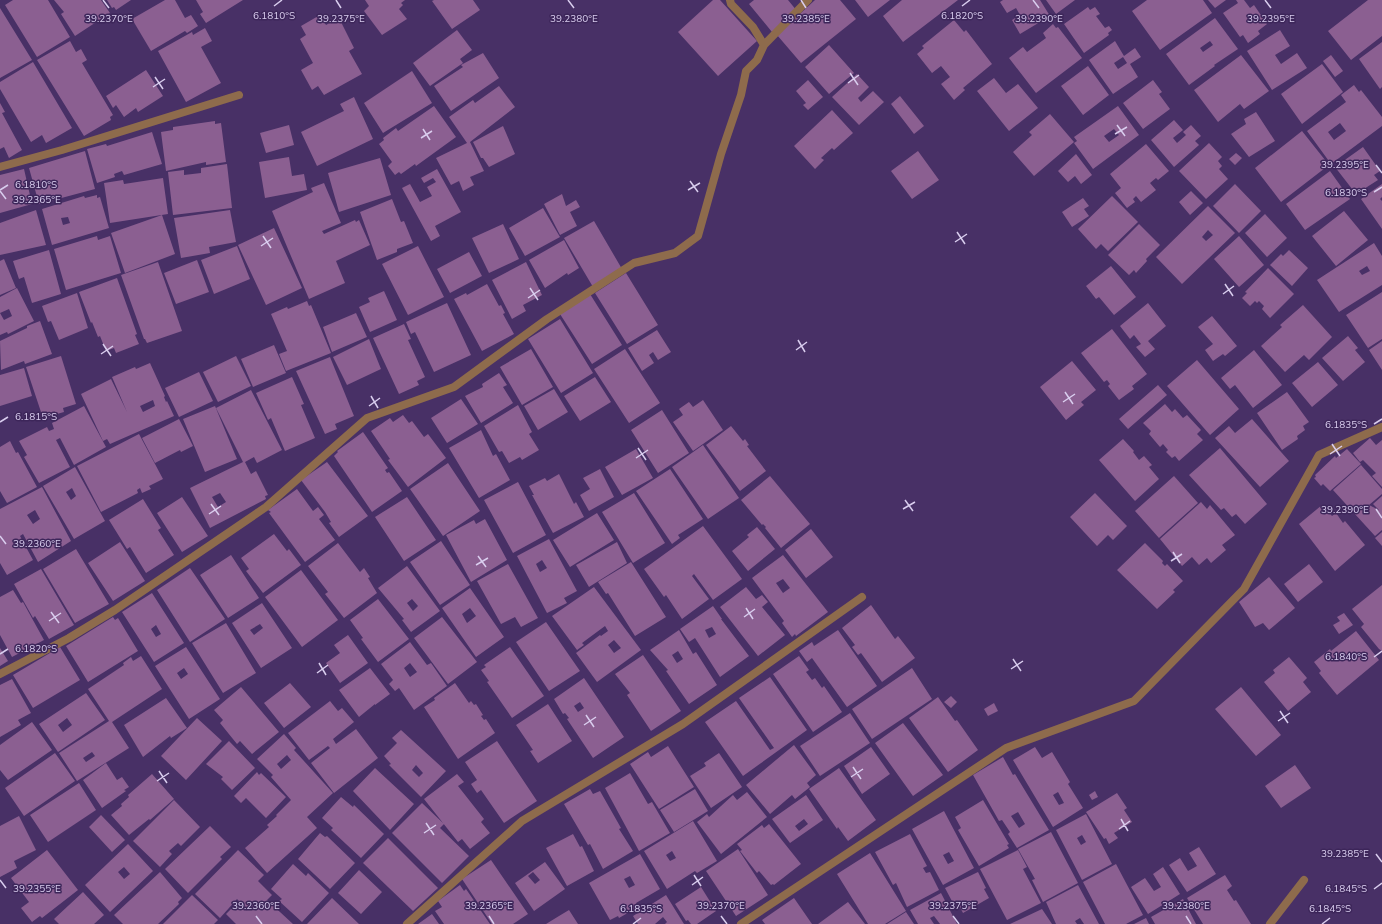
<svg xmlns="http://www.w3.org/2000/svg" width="1382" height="924" font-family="'Nunito Sans',sans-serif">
<rect width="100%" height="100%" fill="#483066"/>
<!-- building -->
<path fill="#8b5f91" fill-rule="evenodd" d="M13,0h35l22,37 -33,20 -32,-52z
M54,0h47l9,13 -35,23 -14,-22 3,-2z
M107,0h24l-15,10 -2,-3 -2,1z
M165,0h10l10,18 6,-3 7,11 -11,7 -2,-2 -34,20 -19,-32z
M196,0h47l-37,23 -6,-9 3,-2z
M365,0h40l-4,3 2,2 -4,4 8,10 -25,16 -18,-24 5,-5z
M434,0h39l7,10 -28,19 -20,-28z
M713,0h7l37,41 -39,35 -40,-44z
M754,0h34l9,11 -25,21 -23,-28z
M815,0h25l16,19 -55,44 -24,-28z
M855,0h35l-22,17z
M902,0h56l-55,42 -20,-26z
M1003,0h37l10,16 -30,18 -8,-14 8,-5 -4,-7 -9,5 -7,-11z
M1046,0h29l-19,14z
M1147,0h56l9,13 -52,37 -28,-39z
M1208,0h18l-11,8z
M1236,0h8l6,8 4,-3 13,19 -9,7 2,3 -12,9 -5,-8 -3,2 -17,-24 15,-10z
M1368,0h14v36l-31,24 -23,-29z
M1088,7l2,3 5,-3 5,7 -4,2 9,12 4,-2 3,4 -4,3 1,2 -25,18 -20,-29z
M0,8l32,52 -32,18z
M320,15l6,10 13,-7 15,30 -5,3 13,23 -38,21 -6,-9 -6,4 -11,-20 12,-7 -13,-24 6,-4 -5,-9z
M1215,18l23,31 -24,16 1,1 -26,19 -23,-31zM1210,41l3,4 -10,7 -3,-4z
M954,20l10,12 2,-2 26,34 -29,24 2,2 -11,10 -13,-16 9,-7 -9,-11 -9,7 -15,-19 7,-6 -2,-2z
M1053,24l3,4 2,-1 24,31 -46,35 -27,-35 14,-11 4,5 19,-14 -3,-5z
M205,28l7,13 -11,6 20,36 -35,19 -28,-51 34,-19 1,3z
M457,30l15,20 -12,9 3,4 -33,23 -17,-23z
M1280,30l10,16 -15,9 6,9 16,-11 10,15 -35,22 -25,-39z
M70,41l6,11 5,-3 6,11 -5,3 31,52 -3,2 1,3 -27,16 -47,-76z
M1115,41l9,15 11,-8 6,9 -11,7 8,13 -25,17 -24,-34zM1123,57l4,6 -9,6 -4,-6z
M1382,42v45l-2,2 -21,-30z
M829,45l25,28 -25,21 -24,-27z
M483,53l16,25 -48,33 -17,-25 29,-19 -2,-2z
M1241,55l28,36 -25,18 -4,-5 -22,18 -24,-32z
M1331,55l12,16 -8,6 -12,-16z
M33,62l39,66 -26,15 -4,-8 -11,7 -31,-53v-7z
M1322,64l21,28 -41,32 -21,-30z
M1088,66l21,29 -26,20 -22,-29z
M146,70l17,26 -25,16 -2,-4 -12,9 -8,-12 -3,3 -7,-12z
M412,71l20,32 -49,30 -19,-30z
M857,74l12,13 -11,11 3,4 12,-11 11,11 -25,23 -27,-28z
M994,78l12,15 12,-9 20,24 -29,23 -32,-40z
M808,80l15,17 -15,13 -5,-5 3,-2 -10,-12z
M1153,80l9,12 -3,2 11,15 -27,20 -20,-26z
M1354,85l5,7 2,-2 21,27v9l-51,38 -24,-33 39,-29 -5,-7zM1340,123l6,8 -12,9 -6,-8z
M499,86l16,21 -45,35 14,29 -14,6 4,8 -11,6 -4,-10 -8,4 -15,-27 31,-15 -18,-26 24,-17 2,3z
M900,96l24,30 -10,8 -23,-30z
M354,97l19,42 -56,27 -16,-34 43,-21 -4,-7z
M0,103l5,9 -3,1 20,37 -13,8 -5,-11 -4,2z
M434,106l22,31 -40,29 -1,-2 -14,10 -2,-2 -4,3 -7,-9 4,-4 -13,-18 5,-4 -1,-2 13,-10 2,3z
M1118,106l21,29 -46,34 -19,-26 3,-2 -3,-4zM1114,129l5,6 -10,7 -5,-6z
M832,110l21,23 -19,17 -2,-2 -11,10 3,2 -9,9 -21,-23z
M1256,112l19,29 -26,16 -18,-23 15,-10 -2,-5z
M1050,114l24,28 -40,34 -21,-24 19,-17 -3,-3z
M1174,120l9,10 -10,8 4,5 9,-8 -3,-3 8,-7 10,11 -6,5 4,4 -25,22 -23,-27z
M215,121v3l6,-1 5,39 -20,3v-3l-40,9 -5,-39 12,-2v-3z
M289,125l5,20 -28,8 -6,-20z
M503,126l12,28 -26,13 -6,-9h-2l-8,-16z
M1302,131l27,34 -48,37 -26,-34z
M152,132l10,32 -38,11 -2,-4 -8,3 1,3 -18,6 -10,-34 19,-5 1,2z
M1209,143l13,14 -4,4 4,5 -3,3 9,10 -22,20 -27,-28z
M1146,144l23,27 -11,9 -2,-2 -6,5 6,7 -15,12 -5,-6 -3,3 2,3 -8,6 -12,-15 6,-5 -11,-14z
M1363,147l17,24 -6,4 4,5 -22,14 -21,-27z
M85,151l10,38 -56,15 -10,-36z
M918,151l21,29 -27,19 -21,-28z
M1236,153l6,5 -7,7 -6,-6z
M1076,154l16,21 -11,9 -6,-8 -7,6 -10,-11z
M289,157l3,19 12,-2 3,16 -42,8 -6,-36z
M380,158l11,37 -52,17 -11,-39z
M227,164l5,44 -59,7 -5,-43 16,-2v5l17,-2v-5z
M24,169l8,35 -32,9v-38z
M437,169l24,43 -26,14 5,10 -9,5 -29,-53 8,-4 10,18 12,-6 -5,-9 9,-5 -3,-4 -9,5 -3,-5z
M1330,171l20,28 -45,31 -19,-26z
M163,178l5,36 -58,9 -6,-40 19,-3 1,4z
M324,183l17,40 -19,8 2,3 31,-14 1,2 3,-2 11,25 -34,16 9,22 -36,16 -37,-88 41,-19 -2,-4z
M1235,184l26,27 -22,22 -26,-27z
M1382,184v13l-2,2 2,2v28l-21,-30z
M1191,191l12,12 -13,12 -11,-13z
M562,194l4,12 10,-6 4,7 -10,5 7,14 -17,9 -16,-31z
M97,195v3l3,-1 9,31 -57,17 -10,-36 42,-13 1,2zM68,217l2,6 -7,2 -2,-7z
M1112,196l26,26 -30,29 -7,-7 -5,5 -18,-20z
M1083,198l6,8 -5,3 5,7 -17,11 -10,-15z
M392,199l9,23 3,-1 9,22 -16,6v3l-20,8 -17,-48z
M1208,206l27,27 -53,51 -26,-27zM1208,230l5,5 -7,6 -4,-4z
M543,208l17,29 -35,19 -16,-28z
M36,210l10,35 -46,10v-32z
M230,210l6,32 -27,5 1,6 -29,5 -7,-40z
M1344,211l24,29 -32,26 -24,-30z
M1265,214l22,24 -20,19 -22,-24z
M162,215l13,39 -50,19 -14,-40z
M594,221l28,48 -29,18 -29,-49z
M503,224l16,35 -30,14 -17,-35z
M1139,224l21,21 -14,14 1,2 -11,12 -2,-3 -5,5 -21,-20z
M274,228l28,60 -36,17 -28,-60z
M97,236l1,4 12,-4 11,37 -55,17 -12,-41z
M1239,236l25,29 -25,22 -25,-28z
M564,240l15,28 -11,7 -1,-2 -22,15 -16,-28z
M1374,243l8,13v29l-43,27 -22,-32zM1367,266l3,5 -8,4 -3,-4z
M237,246l13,33 -36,15 -13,-34z
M418,246l26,51 -36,18 -26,-51z
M49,250l12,44 -29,9 -8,-26 -5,2 -6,-18z
M1289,250l19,18 -16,18 -22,-21 11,-11 2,2z
M469,252l13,24 -32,17 -13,-24z
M4,259l12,29 -16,7v-34z
M197,260l12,32 -33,12 -12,-31z
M158,262l24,69 -35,12 -2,-4h-1l-23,-64z
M526,262l16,33 -19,10 3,6 -14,8 -20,-39z
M1111,266l25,31 -22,18 -15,-18 -3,2 -10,-13z
M1268,268l26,26 -24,24 -8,-9 2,-3 -5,-5 -2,2 -2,-2 -5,5 -8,-8 5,-5 -2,-1z
M626,273l32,52 -31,19 -32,-51z
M117,278l20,56 -2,1 4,9 -23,9 -2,-5 -8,3 -6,-15 -2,1 -6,-15 -1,1 -12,-31z
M487,284l12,22 2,-1 4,8 -2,1 11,20 -32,17 -28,-52 12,-6 1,2z
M17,288l17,33 -26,13 -1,-2 -7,3v-38zM9,309l3,7 -8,4 -4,-7z
M384,291l13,29 -27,12 -11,-25 11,-5 -2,-4z
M1382,292v47l-14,9 -22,-33z
M77,293l11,35 -29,12 -8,-19 -3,1 -6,-16z
M590,294l32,51 -30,19 -32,-50z
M307,301l2,5 2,-1 20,48 -45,18 -7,-17 8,-3 -16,-37 16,-7 1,2z
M447,303l24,52 -37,17 -19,-40 -4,2 -5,-12z
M1148,303l18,23 -18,15 7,8 -10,8 -9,-10 5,-3 -7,-9 -4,4 -10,-13z
M1303,305l29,32 -23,23 -5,-5 -19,17 -24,-26 21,-19 -2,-2z
M356,313l11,24 -35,15 -9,-25z
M1212,316l25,30 -12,10 -2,-2 -10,7 -8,-11 8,-6 -15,-17z
M560,319l33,54 -32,20 -33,-54z
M40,321l12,33 -27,10 -1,-3 -23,9 -1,-29 27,-13v-2z
M404,324l7,15 -3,1 17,37 -8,4 2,4 -20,9 -26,-56z
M1112,329l35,45 -15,12 2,3 -15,11 -11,-14 2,-2 -3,-4 -3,2 -23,-29z
M657,330l14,22 -13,8 -5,-8 -4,3 5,8 -12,8 -14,-23z
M1348,336l10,12 -3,2 10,12 -22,19 -21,-23z
M369,339l12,30 -34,16 -14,-28z
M1382,341v29l-13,-20z
M274,345l12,28 -33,14 -12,-28z
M531,349l22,38 -31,18 -22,-38z
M625,349l35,54 -31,20 -35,-54z
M1254,350l28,35 -29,23 -18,-23 -5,4 -9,-11z
M61,356l15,48 -13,4 1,4 -21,6 -17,-51z
M236,356l15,30 -33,16 -15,-30z
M330,357l24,59 -19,8 2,5 -12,5 -29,-63z
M1197,360l42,49 -29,26 -43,-49z
M1072,361l24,29 -15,12 3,3 -18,15 -26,-33z
M1318,362l20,23 -26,22 -20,-24z
M150,363l15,33 -1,1 2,5 1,-1 7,15 -64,28 -3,-5 -4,2 -22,-47 30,-15 16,33 -15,-35 23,-10 1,2zM153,400l2,6 -12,6 -3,-6z
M24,368l8,28 -32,10v-31z
M199,372l14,29 -34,16 -14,-29z
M499,373l8,12 -4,2 10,16 -32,20 -16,-27 18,-9 -1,-3z
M292,377l12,27 -3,1 14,33 -30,13 -14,-33 -3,2 -12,-27z
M595,377l16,25 -31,19 -16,-25z
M1158,385l9,10 -39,34 -9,-10z
M554,389l14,23 -30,18 -14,-24z
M251,390l31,60 -25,13 -3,-6 -9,5 6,12 5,-3 12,24 -3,1 1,3 -56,29 -20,-40 53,-26 -27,-54zM220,493l6,9 -8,5 -6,-10z
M1287,392l22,30 -6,4 2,4 -8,6 1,3 -16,11 -25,-37z
M461,399l17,25 -31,19 -16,-25z
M703,400l20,30 -30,21 -20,-29 10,-7 -4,-6 10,-7 4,5z
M1165,404l7,8 3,-3 8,9 4,-3 14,15 -4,4 6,6 -24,21 -4,-5 -3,2 -6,-6 2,-2 -5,-6 -3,3 -11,-13 2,-3 -8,-8z
M518,405l14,27 -3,2 10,16 -17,10 -2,-3 -11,6 -7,-12 -3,1 -15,-26z
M84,406l22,41 -32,18 -14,-27 -4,2 14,27 -31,16 -15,-26 3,-2 -8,-14 28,-14 2,4 5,-2 -2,-6z
M215,406l22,53 -32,13 -22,-53z
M662,410l27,43 -31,20 -27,-43z
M403,415l6,8 3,-2 12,16 4,-3 18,24 -38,29 -20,-27 2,-1 -19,-28 19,-13 3,4z
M179,419l14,27 -12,6 -1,-2 -25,13 -13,-25z
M1252,419l37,42 -29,26 -45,-49 14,-12 6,7z
M731,426l12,15 2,-2 4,6 -2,1 19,25 -26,20 -34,-46z
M481,430l12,26 3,-2 14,26 -31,18 -30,-50z
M363,432l25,36 -3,2 2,3 2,-1 13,19 -30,21 -38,-56 4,-4 -1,-1z
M139,434l24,45 -14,7 2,3 -9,4 -2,-5 -3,2 1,3 -37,19 -24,-46z
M1370,438l6,7 6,-5v47l-10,-11 4,-3 -13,-13 -3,2 -7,-9z
M1123,439l11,12 -1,1 6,8 5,-4 8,9 -3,2 10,12 -24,22 -36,-41z
M10,441l6,12 2,-1 19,35 -30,16 -7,-12v-44z
M703,445l36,53 -31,21 -36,-52z
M1220,448l47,56 -22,20 -9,-10 -4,3 -8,-9 -3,2 -32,-35z
M636,449l17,29 -31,17 -17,-28z
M1347,449l14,15 -31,27 -7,-7 -2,2 -7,-8 2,-1 -1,-2 20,-19 1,2z
M327,462l41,54 -29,21 -10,-14 2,-1 -6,-10 -24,-32z
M448,463l32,48 -37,25 -33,-47z
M1361,465l21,24v5l-13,11 10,5 -6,-6 9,-8v34l-7,6 -42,-46z
M75,467l30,54 -31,18 -31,-53zM72,488l4,8 -5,4 -5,-8z
M600,469l14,28 -25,14 -9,-16 10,-6 -7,-11z
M670,469l33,50 -25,16 2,3 -8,6 -36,-53z
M559,474l15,30 2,-2 8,15 -31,16 -21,-38h2l-5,-9 16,-8 2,3z
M770,476l40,48 -29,24 -16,-20 1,-1 -3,-3 -1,1 -21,-25z
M1174,476l24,27 -39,35 -24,-27z
M518,482l28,53 -33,18 -29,-53z
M42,487l29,54 -33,21 -15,-28 -3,2 13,24 -26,15 -7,-12v-54zM35,510l5,9 -7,5 -6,-9z
M297,489l16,22 5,-4 6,8 -5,4 16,21 -30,22 -36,-49 2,-1 -3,-2z
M634,493l31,50 -32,20 -31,-51z
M1095,493l32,33 -14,14 -5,-5 -11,11 -27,-29z
M182,497l26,39 -26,16 -25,-39z
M407,497l29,43 -32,21 -29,-44z
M143,499l18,29 -3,2 16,25 -28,18 -16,-26 -3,2 -18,-29z
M1201,502l6,7 3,-4 25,30 -13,10 4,5 -15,13 -4,-5 -8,7 -7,-8 -10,9 -22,-27z
M1322,505l10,11 4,-3 7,10 2,-2 20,24 -30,26 -36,-47z
M597,513l17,27 -44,27 -17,-27z
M485,519l22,41 -36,22 -25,-47 28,-15 2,4z
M703,526l39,53 -29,21 -19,-26 -2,2 17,23 -27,20 -16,-24 -2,2 -20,-28z
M757,527l18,22 -27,22 -16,-20 17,-14 -2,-2z
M811,529l22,28 -27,21 -21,-28z
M1382,532v14l-7,-8z
M274,534l13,17 2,-2 12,16 -38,28 -17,-22 3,-2 -8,-11z
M549,539l28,52 -13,7 3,5 -20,10 -30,-57zM542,560l5,8 -7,4 -4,-8z
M441,541l29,44 -30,20 -30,-43z
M120,542l25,39 -32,20 -25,-38z
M617,542l10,21 -38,24 -13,-22z
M338,543l22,29 4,-4 6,9 -2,1 9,15 -33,25 -19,-24 3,-2 -20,-26z
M1145,543l18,18 -1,2 3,3 2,-2 16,17 -10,9 2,2 -18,17 -40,-39z
M76,549l33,55 -34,19 -32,-54z
M231,555l28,43 -31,20 -28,-43z
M783,555l45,57 -32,24 -1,-2 -3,3 -10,-14 2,-2 -32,-43zM783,579l7,9 -7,5 -7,-10z
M631,562l35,55 -31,19 -27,-43 -2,1 -8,-12z
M508,564l30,54 -17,9 -6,-10 -14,7 -24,-43z
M1309,564l14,18 -25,20 -14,-18z
M407,566l33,45 -29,21 -9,-12 2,-1 -26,-31zM412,599l6,7 -5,5 -6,-8z
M190,568l35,51 -35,23 -33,-52z
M41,569l33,56 -25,14 -14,-23 -2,2 -19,-34z
M301,570l37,50 -36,27 -37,-50z
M1269,577l26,31 -26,22 -6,-7 -8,4 -16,-25z
M1382,585v66l-3,-2 -18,-22 3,-3 -12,-15z
M594,587l47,63 -44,32 -21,-29 24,-18 1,1 7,-5 -3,-5 -23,17 2,2 -7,5 -25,-34zM614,640l7,8 -7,5 -6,-8z
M746,587l10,12 6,-4 6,7 -6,5 23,28 -27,21 -38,-49z
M470,588l34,49 -28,20 -34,-49zM470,608l6,8 -9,7 -5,-9z
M13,590l8,13 2,-1 21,38 -32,17 -12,-22v-38z
M152,593l32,50 -30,19 -32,-50zM156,625l5,9 -5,3 -5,-8z
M378,599l31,40 -31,23 -17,-23 2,-1 -13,-18z
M262,603l30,45 -31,20 -29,-45zM260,624l3,4 -9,7 -4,-5z
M871,605l24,34 3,-3 17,22 -33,24 -21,-29 -3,2 -6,-8 3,-2 -13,-17z
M713,606l9,13h-1l28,37 -29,21 -25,-39 -6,4 -9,-13zM712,627l4,7 -7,4 -4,-8z
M1344,613l9,12 -14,9 -6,-9 7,-4 -3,-4z
M113,617l2,3 3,-2 20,33 -50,31 -22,-36z
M442,617l35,45 -29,22 -34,-46z
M546,622l34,49 -31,20 -33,-49z
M226,623l30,50 -33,20 -31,-50z
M679,630l14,24 3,-2 21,33 -28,19 -23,-33 2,-1 -18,-20zM678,651l5,8 -6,4 -5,-8z
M838,630l39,56 -30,21 -35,-49 -5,4 -8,-11 13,-9 2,4z
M1356,631l23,29 -42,35 -18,-22 2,-2 -7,-9 16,-13 1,2z
M348,635l20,28 -28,20 -14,-20 14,-10 -6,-8z
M410,642l17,23 4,-2 16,23 -33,24 -15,-22 -4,3 -6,-7 4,-4 -12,-16zM410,663l7,9 -7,5 -6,-9z
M60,647l20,33 -47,28 -20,-33z
M186,647l34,52 -31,20 -34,-53zM184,668l4,6 -7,5 -4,-6z
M510,647l34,49 -32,22 -25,-36 2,-1 -8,-11 5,-3 -2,-2z
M0,648l8,13 -8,5z
M643,655l38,56 -30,20 -24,-36 3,-2 -15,-19z
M141,656l21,33 -50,33 17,26 -52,33 -18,-28 50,-32 -21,-32 36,-24 -1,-2 8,-6 2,4zM92,752l3,4 -9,6 -3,-4z
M799,656l10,14 -3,2 6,8 3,-2 7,10 2,-2 18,26 -29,20 -40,-58z
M1289,657l18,21 -4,4 8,10 -23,19 -24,-29 11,-9 -2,-3z
M370,668l20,26 -15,11v-1l-16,13 -20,-27z
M912,668l20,31 -60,40 -20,-30z
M770,677l37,53 -64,46 -38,-54 31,-21 34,49 4,-2 -35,-50z
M584,678l40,59 -31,21 -26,-39 2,-1 -4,-5 -2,1 -9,-15zM580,702l4,6 -6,4 -4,-6z
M12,679l19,34 -13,7 3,5 -21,12v-52z
M290,683l21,24 -27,21 -20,-25z
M455,683l14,20 2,-2 3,4 2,-1 7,11 -2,1 3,4 2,-1 9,14 -37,26 -34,-52 11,-7 -1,-2z
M241,687l38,45 -27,22 -12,-13 -3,3 -17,-21 3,-3 -9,-10z
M1241,687l40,48 -25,21 -41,-47z
M86,693l19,27 -47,32 -19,-28zM67,718l5,7 -9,7 -5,-7z
M951,696l6,6 -6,6 -7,-6z
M938,697l17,24 2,-1 21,30 -30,22 -39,-54z
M166,698l21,30 -16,10 -1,-2 -27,21 -19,-32z
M330,701l8,10 4,-3 12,14 -21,17 3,5 20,-15 22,29 -44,35 -23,-30 19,-15 -2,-2 -19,14 -21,-27z
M994,703l4,8 -10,5 -4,-7z
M548,704l24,37 -34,22 -8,-12 3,-1 -17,-25z
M850,713l20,30 -50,33 -20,-30z
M197,718l25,23 -36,39 -25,-24z
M32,722l20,28 -44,30 -8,-10v-25z
M903,723l40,52 -30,21 -38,-53z
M401,730l45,41 -25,26 -32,-32 2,-1 -7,-8 13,-13 -5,-5zM416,765l7,8 -4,4 -7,-7z
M284,734l12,14 -2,2 39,43 -26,24 10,11 -50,45 -22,-25 24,-21 -2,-2 10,-9 -1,-1 15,-15 -20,-23 2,-2 -16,-16zM287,755l4,5 -10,9 -4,-5z
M229,741l26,27 -23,22 -11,-11 2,-2 -17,-13z
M497,741l40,60 -33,22 -23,-33 -4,3 -6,-9 6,-4 -12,-18z
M794,745l22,30 -9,8 3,4 -15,12 -3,-4 -22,19 -24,-29z
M668,746l26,41 -35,22 -29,-45 18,-12 3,5z
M871,747l19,27 -28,20 -18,-28z
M1035,747l7,11 10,-6 18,30 -2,2 15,24 -30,19 -40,-67zM1058,792l6,11 -5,2 -6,-10z
M55,753l20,28 -51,35 -19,-28z
M719,753l23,34 -31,21 -21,-32 16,-10 -2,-3z
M1003,757l10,18 2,-1 34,56 -32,18 -9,-14 2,-2 -8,-12 -3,1 -26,-46zM1018,812l7,12 -6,4 -8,-12z
M106,763l11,17 5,-3 7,10 -5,3 2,1 -24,17 -19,-28z
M1295,765l16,23 -30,20 -16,-22z
M375,768l39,36 -24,26 -37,-39z
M839,768l37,52 -28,21 -10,-14 -1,2 -28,-40z
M257,772l2,3 2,-2 25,24 -20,21 -20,-20 -5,5 -7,-7z
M630,773l18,31 4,-2 18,31 -31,18 -34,-63z
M152,774l22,25 -24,21 -1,-1 -20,16 -18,-20 11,-9 -1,-2 8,-7 -1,-2z
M457,774l7,8 -6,4 26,33 -3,3 9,11 -20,16 -8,-10 -4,3 -34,-43z
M79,783l17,27 -48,32 -18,-27z
M590,789l3,5 7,-3 21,37 -2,1 14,22 -30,18 -13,-25 -2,1 -24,-41z
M695,789l13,22 -34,21 -14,-22z
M1095,791l3,6 -6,3 -3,-5z
M747,792l20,25 -46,37 -24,-32 10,-8 2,3 24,-22 4,5z
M1117,793l10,15 -3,2 8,12 -18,11 4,5 -9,6 -3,-6 -2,1 -18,-27z
M806,795l17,25 -33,23 -18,-24zM804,819l4,5 -9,7 -4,-5z
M341,797l12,10 1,-2 30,29 -23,24 -30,-28 2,-2 -11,-10z
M174,800l26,27 -19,19 -3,-3 -9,8 3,3 -12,13 -27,-26z
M983,800l26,44 -2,1 2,3 -30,18 -21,-36 3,-2 -6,-11z
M422,803l22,21 -4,4 29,28 -27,27 -50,-50z
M944,811l30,57 -31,17 -31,-56zM949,852l5,9 -6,3 -5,-9z
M1086,814l26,50 -30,16 -26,-50zM1082,835l4,7 -5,3 -4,-7z
M101,815l24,25 -13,12 -23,-25z
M19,816l17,34 -22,11 3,7 -17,9v-51z
M693,821l24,40 -20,12 -2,-2 -28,18 -23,-38zM672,851l4,7 -6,3 -4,-6z
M769,824l32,40 -27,21 -1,-1 -2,1 -12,-14 -2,2 -17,-22 2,-1 -5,-6 25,-19 2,3z
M210,826l21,21 -11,10 2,2 -34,34 -23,-24z
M1051,832l27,51 -35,19 -11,-22 3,-1 -17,-30z
M320,833l5,4 2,-1 28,27 -25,26 -32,-30z
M573,834l7,13 2,-1 12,25 -27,15 -21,-38z
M910,834l17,32 -4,2 3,5 4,-1 9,18 -32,17 -11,-24 -3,2 -18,-33z
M388,838l50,50 -25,23 -50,-48z
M128,844l25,27 -43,41 -25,-27zM124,867l6,7 -6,5 -6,-7z
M1199,847l17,27 -29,18 -18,-27 11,-7 8,13 9,-5 -8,-13z
M738,849l30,46 -32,21 -30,-45z
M47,850l31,40 -36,28 -2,-2 -8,6 -11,-14 8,-6 -18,-24z
M238,850l26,25 -6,6 14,14 -5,5 26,24h-57l-10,-10 13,-13 -2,-2 -17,19 -25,-24z
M1018,850l9,17 -4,2 18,34 -34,17 -27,-51z
M870,853l36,58 -21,13h-17l-31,-50z
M640,854l20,35 -24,14 2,4 -19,11 -1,-2 -8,4 -21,-37zM630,876l5,9 -6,3 -5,-9z
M491,860l37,54 -15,10h-21l-30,-45z
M545,862l20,27 -31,22 -19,-28zM533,872l7,8 -5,4 -7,-8z
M293,864l13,12 2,-3 21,20 -27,29 -23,-21 3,-2 -11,-10z
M1116,864l27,51 -17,9h-21l-22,-42z
M1163,867l17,27 -32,20 -17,-27 14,-9 9,13 7,-4 -8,-13z
M359,870l23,22 -21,22 -23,-21z
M160,872l22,26 -4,4 1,2 -21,20h-35l-9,-9z
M978,872l8,16 -2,1 5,9 -26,15 -5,-10 -4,2 -9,-17z
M1225,875l7,11 -5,4 7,11 2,-1 15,24h-48l-16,-26z
M460,885l4,6 2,-2 24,35h-46l-9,-13 7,-4 -4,-6z
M1078,885l21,39h-15l-4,-6 -5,3 2,3h-21l-10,-22z
M701,887l15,24 -19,13h-6l-3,-4 -2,1 -11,-17z
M83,892l21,23 -10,9h-35l-5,-5z
M941,893l16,31h-17l-6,-8 -4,2 4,6h-16l-8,-14z
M192,895l26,25 -4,4h-51z
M666,895l18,29h-19l2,-2 -4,-5 -8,7h-17l-5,-8z
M332,898l27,26h-52z
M794,898l18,26h-47l-3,-4z
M1183,899l13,25h-41l-4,-7z
M848,902l17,22h-47z
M1042,909l10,15h-42z
M569,910l9,14h-32l13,-8z
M906,912l8,12h-27z
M432,914l7,10h-21z
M1146,918l3,6h-15z"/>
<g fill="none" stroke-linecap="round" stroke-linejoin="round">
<!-- minor -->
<path stroke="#8e6b4c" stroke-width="8" d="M764,45l44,-45
M0,167l62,-17 177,-55
M0,674l69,-36 46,-28 151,-103 101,-89 87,-31 93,-68 87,-56 41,-10 23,-17 23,-82 20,-59 5,-24 11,-11 7,-15 -11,-18 -22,-23 -1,-4
M407,924l115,-103 161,-97 179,-127
M741,924l265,-176 128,-47 110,-112 75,-134 63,-28
M1270,924l34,-44"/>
</g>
<!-- ticks -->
<path fill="none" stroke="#d9cdee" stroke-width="1.5" d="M103,0l6,8M336,0l5,8M568,0l6,8M801,0l5,8M1033,0l6,8M1265,0l6,8M274,6l8,-6M962,6l8,-6M850,73l8,12M155,77l8,12M848,83l11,-8M153,87l12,-8M1117,125l8,11M423,129l7,11M1115,134l12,-7M421,138l11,-7M1376,165l6,8M690,181l8,11M0,190l8,-5M688,190l12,-7M0,191l6,8M1374,192l8,-5M957,232l8,12M263,236l8,12M955,242l12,-8M261,246l12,-8M1225,284l8,12M530,288l8,12M1223,294l11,-8M528,298l12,-8M798,340l7,12M103,344l8,12M796,350l11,-8M101,354l12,-8M1065,392l8,12M371,396l7,12M1063,402l12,-8M369,406l11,-8M0,422l8,-5M1374,424l8,-5M1332,444l8,12M638,448l8,12M1330,454l12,-8M636,458l12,-8M905,500l8,11M211,504l8,11M903,509l12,-7M1376,509l6,9M209,514l12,-8M0,536l6,8M1173,552l7,11M478,556l8,11M1171,561l11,-7M476,565l12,-7M746,608l7,11M51,612l8,11M744,617l11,-8M49,621l12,-8M0,654l8,-5M1374,657l8,-6M1013,659l8,12M319,663l7,12M1011,669l12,-8M317,673l11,-8M1280,711l8,12M586,715l8,12M1278,721l12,-8M584,725l12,-8M853,767l8,12M159,771l8,12M851,777l12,-8M157,781l12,-8M1121,819l7,12M426,823l8,12M1119,829l11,-8M424,833l12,-8M1376,854l6,8M694,875l7,11M0,880l6,8M692,885l11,-8M1374,889l8,-6M256,916l6,8M489,916l5,8M721,916l6,8M953,916l6,8M1186,916l5,8M633,924l8,-6M1322,924l8,-6"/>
<g font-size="10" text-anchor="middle" fill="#d9cdee" stroke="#3d265a" stroke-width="3" stroke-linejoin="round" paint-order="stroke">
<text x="274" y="19">6.1810°S</text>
<text x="962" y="19">6.1820°S</text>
<text x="109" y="22">39.2370°E</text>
<text x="341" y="22">39.2375°E</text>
<text x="574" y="22">39.2380°E</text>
<text x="806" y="22">39.2385°E</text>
<text x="1039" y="22">39.2390°E</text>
<text x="1271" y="22">39.2395°E</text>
<text x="1345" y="168">39.2395°E</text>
<text x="36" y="188">6.1810°S</text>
<text x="1346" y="196">6.1830°S</text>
<text x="37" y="203">39.2365°E</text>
<text x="36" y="420">6.1815°S</text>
<text x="1346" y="428">6.1835°S</text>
<text x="1345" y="513">39.2390°E</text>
<text x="37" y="547">39.2360°E</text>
<text x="36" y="652">6.1820°S</text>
<text x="1346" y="660">6.1840°S</text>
<text x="1345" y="857">39.2385°E</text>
<text x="37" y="892">39.2355°E</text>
<text x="1346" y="892">6.1845°S</text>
<text x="256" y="909">39.2360°E</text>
<text x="489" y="909">39.2365°E</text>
<text x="721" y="909">39.2370°E</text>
<text x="953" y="909">39.2375°E</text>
<text x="1186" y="909">39.2380°E</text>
<text x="641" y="912">6.1835°S</text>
<text x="1330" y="912">6.1845°S</text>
</g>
</svg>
